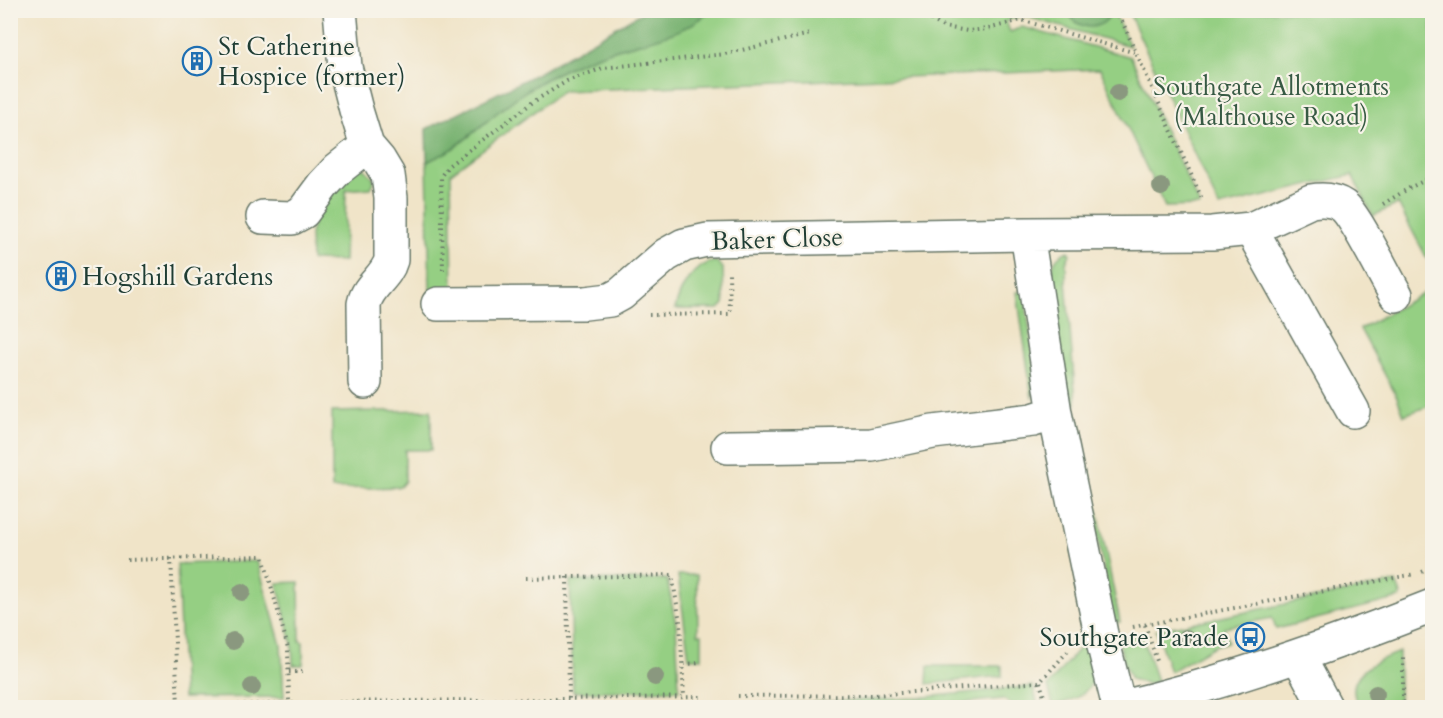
<svg xmlns="http://www.w3.org/2000/svg" width="1443" height="718" font-family="Cardo,serif">
<rect width="100%" height="100%" fill="#f7f3e8"/>
<filter id="ink" filterUnits="userSpaceOnUse"><feTurbulence type="fractalNoise" baseFrequency=".0167" numOctaves="2"/><feDisplacementMap in="SourceGraphic" scale="12" xChannelSelector="R" yChannelSelector="G"/><feConvolveMatrix kernelMatrix="1 2 1 2 8 2 1 2 1" color-interpolation-filters="sRGB"/></filter>
<filter id="wash" filterUnits="userSpaceOnUse"><feTurbulence type="fractalNoise" baseFrequency=".008" numOctaves="4" result="noise"/><feDisplacementMap in="SourceGraphic" scale="24" xChannelSelector="R" yChannelSelector="G"/><feGaussianBlur stdDeviation="1.35" result="paint"/><feColorMatrix in="noise" values="0 0 0 0 0 0 0 0 0 0 0 0 0 0 0 0 0 1.4 0 .05"/><feComposite in="paint" operator="in"/></filter>
<g filter="url(#wash)">
<rect width="100%" height="100%" fill="#f0e4c8"/>
<!-- green -->
<path fill="#95cf83" stroke="#5a865c" stroke-width="1.5" d="M1065,10l14,14 30,-8 -3,-5h7l17,35 -107,-30 -17,5 4,11 12,-5 109,30 69,149 -35,1 -65,-138 -538,22 -111,82 2,118 -23,1 -3,-130c9,-5 20,-9 28,-15 23,-17 44,-38 68,-54 27,-18 60,-33 91,-43 33,-10 70,-15 96,-39z
M1128,11h304v257l-34,-64 -25,12 -21,-41 -133,32z
M359,164l14,13 1,5 -3,6 -25,2 -2,71 -33,-1 -1,-25 6,-24z
M1068,251l2,3 -4,9v17l10,124h-8l-17,-121c1,-15 1,-26 17,-32z
M716,261l7,7 1,36 -5,5h-44c5,-21 18,-45 41,-48z
M1432,288v117l-28,10 -7,-18 -37,-68z
M1024,291l13,90 -5,17 -15,-106z
M431,410v40h-26v31l-5,6 -68,2v-77z
M1089,494l7,9 24,119 -6,1z
M257,561l24,84 3,52 -101,1 -6,-134z
M678,575h19l1,59h4v24h-13z
M667,579l9,45 3,66 -106,2 -3,-111z
M299,582l1,59 3,1v23h-10l-1,-22 -15,-60z
M1396,582l5,12 -1,4 -124,31 -4,-11 -48,9 4,15 -14,4 -44,26 -14,-42z
M1141,634l16,47 -8,3 -18,-5 -7,-15 -6,-26z
M1091,644c1,9 5,20 4,28 -3,22 -24,30 -42,33l-5,-19 32,-39z
M1399,652v55h-40c-18,-32 15,-45 40,-55z
M928,666h74v10l-75,8z
M1033,686l5,21h-22l-13,-8 -92,9 -182,-1v-2l187,-7z"/>
<!-- forest -->
<path fill="#78b271" stroke="#4c7852" stroke-width="1.5" d="M644,11h66c-26,24 -63,29 -96,39 -31,10 -64,24 -91,43 -24,16 -45,37 -68,54 -8,6 -19,10 -28,15l-1,-33 114,-57z
M1065,11h41l3,5c-5,10 -19,14 -30,8 -5,-2 -10,-10 -14,-13z"/>
</g>
<g filter="url(#ink)">
<g fill="none" stroke-linecap="round" stroke-linejoin="round">
<!-- minor casing -->
<g stroke="#687768" stroke-width="36">
<path id="minor" d="M340,10l5,57 11,43 11,36 12,14 9,15 3,23v62c-5,18 -23,25 -27,44l1,78
M263,217l29,1 11,-6 20,-27 15,-16 29,-23
M1251,229l60,-28c11,-2 22,-2 32,5 12,9 43,72 53,89
M1027,234l185,-1 39,-4 102,182
M438,304l147,-1 25,-3 11,-6 45,-39 18,-10 23,-5 320,-6 28,179 46,221 18,73
M728,447l144,-2 61,-13 100,-12 22,-7
M1298,656l28,52
M1119,708c107,-25 211,-62 313,-102"/>
</g>
<!-- path -->
<path stroke="#687768" stroke-width="4" stroke-dasharray="1.5 4.5" stroke-linecap="butt" d="M916,10l27,17 25,4 20,-2 33,-9 115,33
M1117,10l86,191
M1383,204l28,-17 21,-10
M443,270l-2,-94 7,-10 85,-64 34,-21 36,-13 122,-14 85,-20
M649,315l81,-1 -1,-41
M171,558l7,147
M127,560l136,-4 25,92 1,54
M1422,572l10,-4
M567,577l2,122
M526,578l146,-3 8,47 4,75
M1145,625l13,39
M1133,627l282,-53
M684,664l18,-1
M289,672h15
M1040,682l7,26
M738,696l137,-1 165,-13 29,-32
M558,699v9
M339,702l364,-5
M711,705v3
M112,708l192,-5
M1403,708v-54"/>
<!-- minor -->
<use href="#minor" stroke="#fff" stroke-width="33"/>
</g>
<!-- trees -->
<g fill="#8a987f">
<circle cx="1118" cy="93" r="9"/>
<circle cx="1161" cy="187" r="9"/>
<circle cx="242" cy="592" r="9"/>
<circle cx="1186" cy="638" r="9"/>
<circle cx="233" cy="641" r="9"/>
<circle cx="655" cy="677" r="9"/>
<circle cx="252" cy="687" r="9"/>
<circle cx="1376" cy="694" r="9"/>
</g>
</g>
<!-- icons -->
<defs>
<g id="building-ring" transform="scale(1.5)"><circle r="9.5" fill="#f7f3e8" stroke="#1f6fb2" stroke-width="1.5"/><path d="M-4-6H4V6H1V3H-1V6H-4ZM-2.5-4.3h1.7v1.8h-1.7ZM.8-4.3h1.7v1.8H.8ZM-2.5-1h1.7V.8h-1.7ZM.8-1h1.7V.8H.8Z" fill="#1f6fb2"/></g>
<g id="bus-ring" transform="scale(1.5)"><circle r="9.5" fill="#f7f3e8" stroke="#1f6fb2" stroke-width="1.5"/><path d="M-5-6H5V4H4V6H2V4H-2V6H-4V4H-5ZM-3.5-4V0h7V-4ZM-3.5 1.2v1.5H-2V1.2ZM2 1.2v1.5H3.5V1.2Z" fill="#1f6fb2"/></g>
</defs>
<g fill-rule="evenodd">
<use href="#building-ring" x="197" y="61"/>
<use href="#building-ring" x="61" y="276"/>
<use href="#bus-ring" x="1250" y="637"/>
</g>
<g text-anchor="middle" dominant-baseline="central" stroke-width="4.5" stroke-linejoin="round" paint-order="stroke">
<!-- poi labels -->
<g font-size="26" fill="#1f3d34" stroke="#f7f3e8" text-anchor="start">
<text x="218" y="46">St Catherine<tspan x="218" dy="30">Hospice (former)</tspan></text>
<text x="82" y="276">Hogshill Gardens</text>
<text x="1229" y="637" text-anchor="end">Southgate Parade</text>
</g>
<!-- park labels -->
<g font-size="26" fill="#375a44" stroke="#f7f3e8">
<text x="1271" y="86">Southgate Allotments<tspan x="1271" dy="30">(Malthouse Road)</tspan></text>
</g>
<!-- street labels -->
<g font-size="26" fill="#1f3d34" stroke="#f7f3e8">
<text transform="translate(777 239) rotate(-2)">Baker Close</text>
</g>
</g>
<!-- margin -->
<rect width="1443" height="718" fill="none" stroke="#f7f3e8" stroke-width="36"/>
</svg>
